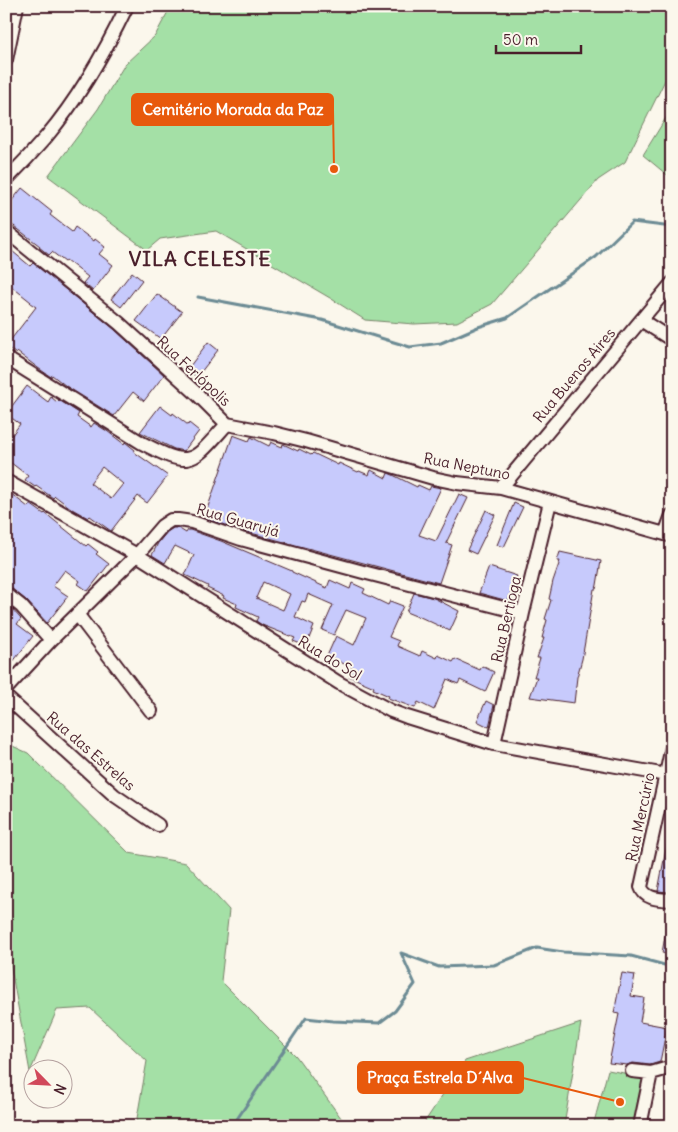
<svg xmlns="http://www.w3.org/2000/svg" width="678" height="1132" font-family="Delius,sans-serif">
<rect width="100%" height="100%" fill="#fbf7ec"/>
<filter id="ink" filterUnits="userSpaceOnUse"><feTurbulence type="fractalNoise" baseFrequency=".02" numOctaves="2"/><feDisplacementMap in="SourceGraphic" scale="10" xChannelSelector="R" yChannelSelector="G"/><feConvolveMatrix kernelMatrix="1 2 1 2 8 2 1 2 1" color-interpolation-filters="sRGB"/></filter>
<g filter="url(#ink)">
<!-- green -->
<path fill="#a4e0a6" stroke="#778068" d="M171,6h501v60l-47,96 -27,18 -106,124 -35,18 -43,2 -49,-4 -35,-22 -114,-67 -56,8 -13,11 -99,-74 50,-67 27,-45 30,-28z
M672,108v71l-29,-24z
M6,743l22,10 101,100 57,10 43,47 -8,71 75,75 48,66 21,4h-228l-1,-2 11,-63 -57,-53 -33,2 -27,62 -24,-131z
M581,1023l-17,103h-142l43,-65z
M608,1070l37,7 -9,49h-43z"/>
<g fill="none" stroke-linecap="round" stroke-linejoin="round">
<!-- stream -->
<path stroke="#6c8b94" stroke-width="3" d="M198,297l124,23 88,27 31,-4 37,-16 29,-9 89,-61 36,-35 40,5
M237,1119l69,-101 27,3 46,2 16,-12 20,-27 -14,-31 38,14 55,-2 43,-17 26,4 68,4 41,11"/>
</g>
<!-- building -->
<path fill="#c7cafc" stroke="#4a1f2b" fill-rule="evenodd" d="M22,188l30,24 -2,3 22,17 3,-5 19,14 1,-2 10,8 -6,7 14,11 -20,26 -10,-8 5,-6 -22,-17 -1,2 -13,-10 -3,3 -10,-8 1,-1 -34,-26v-12z
M6,246l24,20 3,-3 81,66 50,46 -20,26 -11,-9 -19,24 -48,-30 -14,-11 -1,2 -13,-9 -21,-16 -1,2 -10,-8 30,-39 -6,-4 1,-1 -25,-20z
M132,272l10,8 -21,27 -10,-8z
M157,294l25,18 -21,27 -25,-18z
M208,342l10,8 -21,27 -10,-7z
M27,386l21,16 3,-5 6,5 2,-2 20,13 -2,4 14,10 3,-4 13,8 17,13 1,-2 10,8 -1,2 34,24 -21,27 -9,-7 -27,35 -21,-15 -2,2 -16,-9 -17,-13 -2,2 -17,-12 -1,1 -10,-7 3,-4 -22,-17v-16l14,-19 -14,-10zM102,467l21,17 -12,15 -21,-16z
M160,406l12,9 1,-2 15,12 1,-2 10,8 -15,20 -10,-2 -34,-17z
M233,435l16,6 2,-4 18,9 2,-4 11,5 1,-3 15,7 1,-2 12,6 2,-2 25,12 1,-2 19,9 1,-1 10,4 2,-5 15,8 2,-5 5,2 24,12 1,-2 11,5 2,-4 10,2 -22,47 17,6 23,-47 9,4 -22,45 6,2 -13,38 -196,-52 -39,-13z
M6,490l22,17 2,-3 14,10 1,-1 41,33 2,-2 10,8 -2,2 13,10 -21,27 -10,-7 2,-3 -15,-11 -12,16 15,10 -21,27 -21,-23 -20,-16z
M514,503l9,4 -19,40 -7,-2z
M486,510l9,5 -19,39 -9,-4z
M173,528h5l8,5 2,-3h2l31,11 71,30v1l35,16 3,-8 20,9 2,-6 13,6 -2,4 25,12 2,-4 13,5 -14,31 10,4 -2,5 23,10 2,-5 15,7 1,-3 15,7 2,-3 25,11 2,-4 12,6 -9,20 -25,-12 -2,4 -11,-5 -13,31 -16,-8 -3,6 -27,-10 1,-2 -16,-7 1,-2 -25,-11 4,-8 -26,-12 9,-20 18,9 12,-27 -20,-8 -12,25 -12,-5 11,-25 -25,-11 -3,8 -3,-1 -7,16 19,9 -8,20 -13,-5 2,-3 -33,-13 -6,-4 2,-4 -22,-10 1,-3 -14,-6 1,-2 -17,-8 1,-2 -23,-11 9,-20 -19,-9 -10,17 -13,-8 6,-12 9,-11zM263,582l27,12 -7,16 -27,-12z
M560,552l41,9 -4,24 -1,4h-2l-12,70 -5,18 -3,26 -44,-6 7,-20h-3l6,-19h-3l7,-20h-2l5,-18 -2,-1 6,-19 -2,-1 4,-18 7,-20h-3z
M489,567l28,9 -9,25 -29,-8z
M414,593l20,5 25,13 -9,20 -32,-15v1l-12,-5z
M12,609l9,10 -4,5 16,12 -21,27 -6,-4v-42z
M486,701l8,4 -5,22 -12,-6z
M667,844l5,1v29l-4,18 -10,-1z
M667,925h5v30l-10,-2z
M622,973l13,2 -4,21 13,2 -4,24 27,5 -7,35 -10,3 -17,-2 -6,2 -18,-2 10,-49 -5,-1z"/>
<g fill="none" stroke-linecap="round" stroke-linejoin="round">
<!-- minor casing -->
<g stroke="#4a1f2b" stroke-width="16">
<path id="minor" d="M6,60l11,-54
M6,180c14,-14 27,-28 40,-43 33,-39 59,-85 81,-131
M6,231l113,92 78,71 30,30c-36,40 -35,45 -85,19l-136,-85
M641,320l31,20
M227,424l47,9 32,8 127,37 24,5 44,5 171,48
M6,481l131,74 202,128 52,28 16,6 87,27 178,32
M501,488l171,-205
M665,534l7,-19
M6,594l15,12 30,34
M77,614l74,97
M6,689l45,-49 86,-85 25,-29 9,-6h7l14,2 49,17 126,34 156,40
M6,697l108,98 44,30
M494,744l29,-131 27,-111
M672,747l-31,140c4,13 20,12 31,13
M632,1071l19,2 21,-6
M640,1126l11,-53"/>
</g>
<!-- minor -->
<use href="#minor" stroke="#fbf7ec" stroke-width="12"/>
</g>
</g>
<g text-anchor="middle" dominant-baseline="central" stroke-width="4" stroke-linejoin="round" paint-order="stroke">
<!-- street labels -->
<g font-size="15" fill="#4a1f2b" stroke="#fbf7ec">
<text transform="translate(194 371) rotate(43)">Rua Ferlópolis</text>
<text transform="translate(574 375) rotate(-50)">Rua Buenos Aires</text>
<text transform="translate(467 466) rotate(11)">Rua Neptuno</text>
<text transform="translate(238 520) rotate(16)">Rua Guarujá</text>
<text transform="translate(506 619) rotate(-77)">Rua Bertioga</text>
<text transform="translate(330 658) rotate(31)">Rua do Sol</text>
<text transform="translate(91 751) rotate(41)">Rua das Estrelas</text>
<text transform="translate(640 817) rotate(-78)">Rua Mercúrio</text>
</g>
<!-- district labels -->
<g font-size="20" font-weight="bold" letter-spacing="1" fill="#4a1f2b" stroke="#fbf7ec">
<text x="200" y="258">VILA CELESTE</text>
</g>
</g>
<!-- callouts -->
<path fill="none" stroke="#e8590c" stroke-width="2" d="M334 169L333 110M620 1102L523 1078"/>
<g fill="#e8590c" stroke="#fbf7ec" stroke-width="2">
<circle cx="334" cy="169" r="5"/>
<circle cx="620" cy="1102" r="5"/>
</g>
<g fill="#e8590c" stroke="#e8590c" stroke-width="2">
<rect x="132" y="94" width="201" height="31" rx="5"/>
<rect x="358" y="1062" width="165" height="31" rx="5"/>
</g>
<g font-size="16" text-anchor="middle" font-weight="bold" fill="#fff">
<text x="233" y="115">Cemitério Morada da Paz</text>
<text x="440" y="1083">Praça Estrela D´Alva</text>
</g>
<!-- margin -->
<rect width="678" height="1132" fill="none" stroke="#fbf7ec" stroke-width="25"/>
<rect x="12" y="12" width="653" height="1107" fill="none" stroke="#4a1f2b" stroke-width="2" filter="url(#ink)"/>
<!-- north arrow -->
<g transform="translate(48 1084) rotate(114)"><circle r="24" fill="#fbf7ec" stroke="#b4a19f"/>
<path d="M0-4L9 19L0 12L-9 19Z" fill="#d1495b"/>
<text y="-8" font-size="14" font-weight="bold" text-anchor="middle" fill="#4a1f2b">N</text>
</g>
<!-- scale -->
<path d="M496 45v8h85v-8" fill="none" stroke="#4a1f2b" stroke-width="2.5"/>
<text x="503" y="45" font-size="15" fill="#4a1f2b" stroke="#fbf7ec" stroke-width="4" paint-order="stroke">50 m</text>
</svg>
